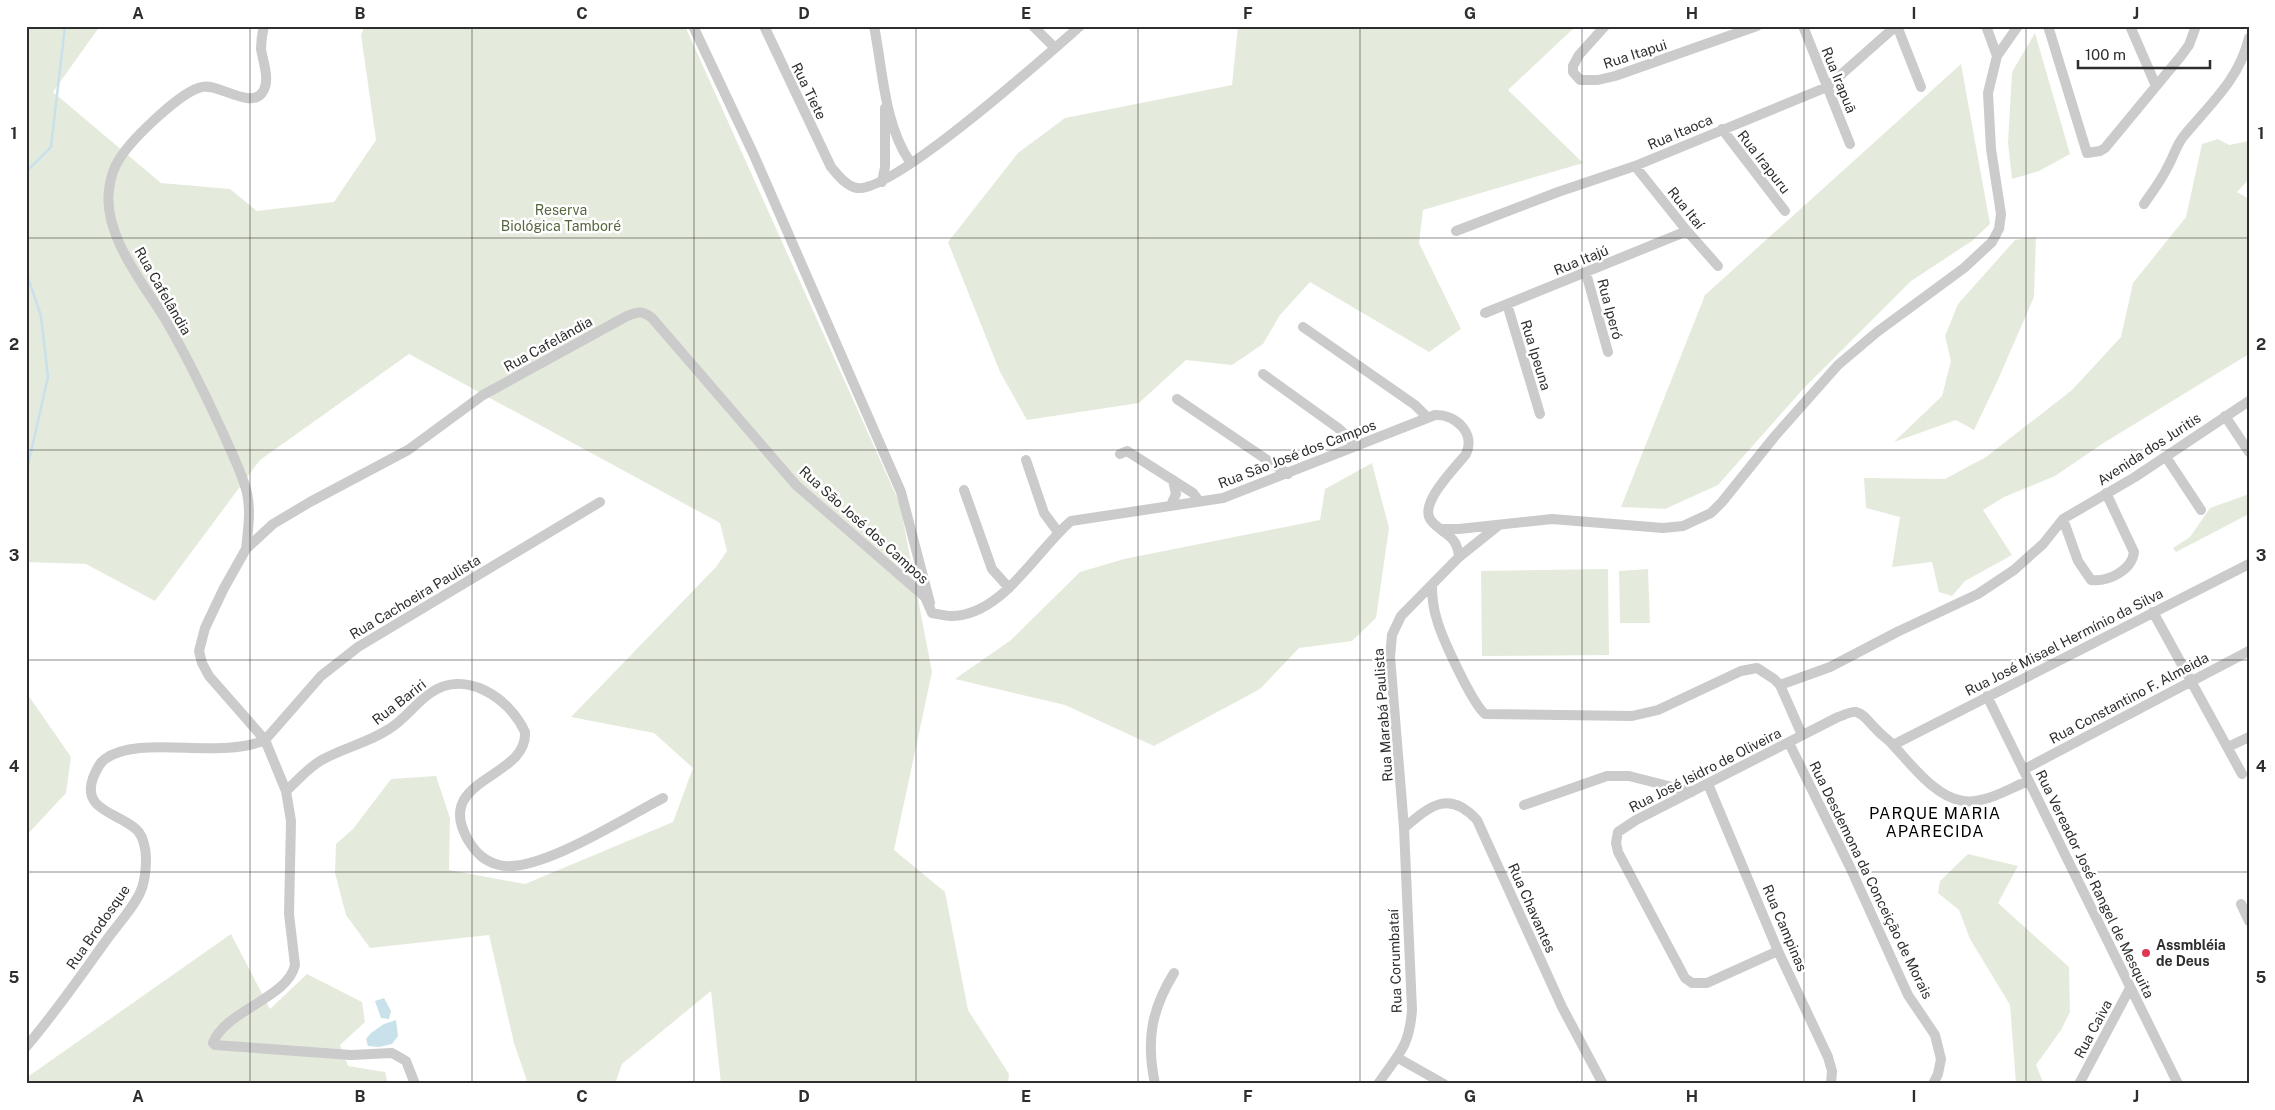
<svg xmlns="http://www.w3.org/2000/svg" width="2275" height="1110" font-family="'Public Sans',sans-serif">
<rect width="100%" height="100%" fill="#fff"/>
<!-- green -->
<path fill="#e5ebdc" d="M26,26h74l-47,66 108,91 69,6 27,22 77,-9 42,-62 -15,-105 4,-9h320l215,478 32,168 -38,178 51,42 23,118 41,64 -1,10h-287l-10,-93 -89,73 -7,20h-87l-14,-41 -25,-108 -119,13 -24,-33 -11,-42 1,-29 17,-15 38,-50 45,-3 14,42 -1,52 76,14 148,-62 20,-54 -39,-35 -83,-16 145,-150 11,-16 -7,-28 -311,-169 -149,106 -105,141 -69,-37 -60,-2z
M1238,26h338l-68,64 75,73 -160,47 -4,33 42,86 -32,23 -119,-70 -30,33 -17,29 -31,21 -46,-5 -47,43 -112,17 -27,-48 -52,-130 70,-89 47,-35 167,-33z
M2035,33l35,121 -31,17 -27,8 -4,-36 4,-71z
M1961,64l29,160 -18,17 -61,40 -107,107 -86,97 -53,24 -44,-2 84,-212z
M2218,139l11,6 20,-4v38l-12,13 12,7v155l-147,90 -47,32 -51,21 -21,13 29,45 -47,26 -13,15 -13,-4 -7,-30 -40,5 8,-50 -34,-9 -2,-30 81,1 41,-22 86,-67 49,-53 12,-54 53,-66 16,-73z
M2036,237l-2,60 -37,85 -23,48 -18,-10 -62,22 48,-46 9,-35 -6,-25 13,-32 57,-64z
M1372,463l17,65 -13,90 -24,23 -53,7 -39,41 -106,57 -89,-41 -110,-26 56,-39 69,-68 44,-13 196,-39 5,-31z
M2249,494v20l-73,38 -3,-4 17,-11 20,-29z
M1608,569l1,86 -127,1 -1,-85z
M1648,569l2,54h-30l-1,-52z
M26,692l45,65 -5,36 -40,43z
M1968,854l50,12 -20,37 71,64 1,45 -9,18 -25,35 8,19h-28l-6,-79 -40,-66 -11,-29 -21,-17 2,-12z
M231,934l39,75 37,-35 55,28 3,20 -25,23 8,21 37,6 3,12h-362v-6z"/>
<!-- water -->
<path fill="#c9e1ea" d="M384,998l7,13 -2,8 -8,-1 -6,-17z
M396,1020l2,16 -6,8 -13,3 -11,-1 -2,-7 5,-6 13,-9z"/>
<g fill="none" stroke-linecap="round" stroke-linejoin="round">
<!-- stream -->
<path stroke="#c9e1ea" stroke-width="2.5" d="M26,172l25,-25 14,-121
M26,272l15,44 7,61 -22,97"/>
<!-- minor -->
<path stroke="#cbcbcb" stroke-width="10" d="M693,26l60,127 148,339 29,111
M764,26l67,141c7,8 15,19 26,21 36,5 190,-133 223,-162
M874,26c9,45 10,98 36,136
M1033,26l22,22
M1605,26l-26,29 -6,11v6l7,8h18l17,-4 142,-50
M1803,26l47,118
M1897,26l24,61
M1986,26l11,30
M2048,26l39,127 13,-2 5,-3 76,-92 8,-11 7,-19
M2130,26l26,60
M1722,129l63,82
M1635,166l52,65 31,35
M882,182l3,-15v-59
M2144,204c8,-12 17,-23 23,-36 6,-10 9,-22 16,-31 26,-32 56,-57 66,-99
M1456,231l102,-39 77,-26 192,-79 69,-61
M1586,273l22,79
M1507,304l33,110
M1485,313l202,-82
M1303,327l112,78 12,12
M1263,374l75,54 19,18
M1177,399l111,75
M2225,416l24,36
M1120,454l7,-3 66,42 6,8
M2166,457l35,53
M1026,460l18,53 14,19
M964,490l28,79 17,19
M1171,505l5,-11 -3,-14
M2063,519l15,42 13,19c18,2 41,-10 43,-28l-28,-59
M1441,529h18l93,-10 111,9 20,-2 28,-13 11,-11 53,-66 63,-71 39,-33 87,-64 28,-26 7,-13 2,-15 -10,-65 -3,-56 9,-37 21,-30
M246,549c2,-19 5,-38 1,-56 -5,-21 -16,-41 -24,-60 -18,-39 -36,-77 -58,-114 -22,-36 -62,-84 -56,-129 1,-11 5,-23 11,-32 12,-19 61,-67 82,-71 17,-4 47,22 60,6 9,-12 1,-31 -1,-44 0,-8 1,-15 3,-23
M1432,585c0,12 1,23 5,35 5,18 35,83 48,94l147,2 26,-6 83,-39 16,-3 17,11 6,6 22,50
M2153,612l89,162
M932,613c6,1 13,3 19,3 51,0 85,-65 120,-95l152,-23 212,-83c20,-1 41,18 31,39 -10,13 -46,48 -36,65 3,5 9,9 14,13 10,7 14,13 15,25
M1780,685l50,-18 67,-35 81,-38 36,-24 29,-26 20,-25 72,-42 114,-76
M1987,696l191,388
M1789,743l61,124 58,128 27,40 6,24 -3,15 -5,10
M1893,745l356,-181
M2228,747l21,-10
M2023,770l226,-119
M1708,784l70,167 50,106 4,14 -1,13
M286,791c11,-10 21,-22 34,-30 22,-13 48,-18 69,-32 15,-9 26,-25 40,-35 35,-26 80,3 96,38 3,47 -93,46 -57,108 8,13 16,21 31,25 38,10 129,-49 164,-67
M1524,805l83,-29h22l63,16
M1404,828c26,-22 45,-39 73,-8l85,187 41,77
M2241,904l8,17
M1778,951l-71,32h-15l-7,-5 -67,-126 -2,-9 2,-11 18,-12 202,-103c6,-2 13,-6 18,-5 9,2 14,12 20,17 5,6 12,10 17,16 18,19 42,52 70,56 22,3 45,-12 65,-20
M26,1047c30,-35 55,-72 82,-109 11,-15 28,-33 34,-50 3,-9 4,-21 4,-30 0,-9 -3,-22 -9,-28 -17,-17 -56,-19 -44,-52 3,-7 6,-15 12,-19 34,-25 115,1 160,-19l56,-64 37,-29 242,-145
M1398,1058l46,26
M415,1084l-9,-23 -14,-8 -41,2 -136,-10 -2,-2c11,-32 75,-45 82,-78l-6,-51 2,-93 -5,-30 -21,-51 -56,-64 -7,-13 -3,-12 6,-23 19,-40 22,-39 27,-25 37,-22 98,-52 75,-55 144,-79c11,-4 15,-6 25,2l144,167 129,112 7,16
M1155,1084c-9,-43 -4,-74 19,-111
M1378,1084c20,-30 31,-35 34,-74l-8,-182 -14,-171 2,-22 9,-19 58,-59 40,-32
M2079,1084l51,-96"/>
</g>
<!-- grid -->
<path fill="none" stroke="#2e2e2e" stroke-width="1" stroke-opacity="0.55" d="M250,26v1058M472,26v1058M694,26v1058M916,26v1058M1138,26v1058M1360,26v1058M1582,26v1058M1804,26v1058M2026,26v1058M26,238h2223M26,450h2223M26,660h2223M26,872h2223"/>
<!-- markers -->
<circle fill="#de3755" stroke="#fff" stroke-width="2" cx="2146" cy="953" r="5"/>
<g text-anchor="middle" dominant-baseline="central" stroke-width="5" stroke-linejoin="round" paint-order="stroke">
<!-- street labels -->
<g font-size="14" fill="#2e2e2e" stroke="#fff">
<text transform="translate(1635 54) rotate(-18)">Rua Itapui</text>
<text transform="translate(1839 80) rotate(68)">Rua Irapuã</text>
<text transform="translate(809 91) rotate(64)">Rua Tiete</text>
<text transform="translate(1680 132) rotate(-23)">Rua Itaoca</text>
<text transform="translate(1764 162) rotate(52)">Rua Irapuru</text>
<text transform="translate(1686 208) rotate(51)">Rua Itaí</text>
<text transform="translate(1581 260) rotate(-22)">Rua Itajú</text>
<text transform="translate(163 291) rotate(60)">Rua Cafelândia</text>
<text transform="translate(1610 309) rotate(75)">Rua Iperó</text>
<text transform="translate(548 344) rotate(-29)">Rua Cafelândia</text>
<text transform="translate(1536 355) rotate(73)">Rua Ipeuna</text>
<text transform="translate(2149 449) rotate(-33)">Avenida dos Juritis</text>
<text transform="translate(1297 454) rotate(-21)">Rua São José dos Campos</text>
<text transform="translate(864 525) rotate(42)">Rua São José dos Campos</text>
<text transform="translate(415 597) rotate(-31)">Rua Cachoeira Paulista</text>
<text transform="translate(2064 642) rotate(-27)">Rua José Misael Hermínio da Silva</text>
<text transform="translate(2129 698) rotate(-28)">Rua Constantino F. Almeida</text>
<text transform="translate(399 702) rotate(-38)">Rua Bariri</text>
<text transform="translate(1383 715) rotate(-94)">Rua Marabá Paulista</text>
<text transform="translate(1705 770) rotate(-27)">Rua José Isidro de Oliveira</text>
<text transform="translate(1871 880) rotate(64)">Rua Desdemona da Conceição de Morais</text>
<text transform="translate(2095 884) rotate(64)">Rua Vereador José Rangel de Mesquita</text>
<text transform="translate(1532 908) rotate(66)">Rua Chavantes</text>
<text transform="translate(98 927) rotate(-55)">Rua Brodosque</text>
<text transform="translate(1785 928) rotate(67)">Rua Campinas</text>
<text transform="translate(1395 961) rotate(-92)">Rua Corumbataí</text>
<text transform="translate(2093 1029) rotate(-62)">Rua Caiva</text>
</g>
<!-- park labels -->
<g font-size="14" fill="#56673d" stroke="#fff">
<text x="561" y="210">Reserva<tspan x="561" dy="16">Biológica Tamboré</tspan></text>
</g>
<!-- poi labels -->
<g font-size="14" font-weight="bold" fill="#2e2e2e" stroke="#fff" text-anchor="start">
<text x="2156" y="945">Assmbléia<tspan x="2156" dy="16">de Deus</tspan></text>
</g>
<!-- quarter labels -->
<g font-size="16" letter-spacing="1" fill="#000" stroke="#fff">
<text x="1935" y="813">PARQUE MARIA<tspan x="1935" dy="18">APARECIDA</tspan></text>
</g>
</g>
<!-- border -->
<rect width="2275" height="1110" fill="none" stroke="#ffffff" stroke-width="55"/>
<!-- scale -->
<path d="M2078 60v8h132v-8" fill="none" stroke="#2e2e2e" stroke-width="2.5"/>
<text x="2085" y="60" font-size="15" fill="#2e2e2e" stroke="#ffffff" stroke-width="4" paint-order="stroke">100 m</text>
<rect x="28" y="28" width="2220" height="1054" fill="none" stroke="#2e2e2e" stroke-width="2"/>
<g font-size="16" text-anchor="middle" font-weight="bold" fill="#2e2e2e">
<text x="138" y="19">A</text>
<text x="360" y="19">B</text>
<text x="582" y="19">C</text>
<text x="804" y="19">D</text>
<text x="1026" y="19">E</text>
<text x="1248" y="19">F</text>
<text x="1470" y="19">G</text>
<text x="1692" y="19">H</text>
<text x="1914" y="19">I</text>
<text x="2136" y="19">J</text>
<text x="14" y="139">1</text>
<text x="2261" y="139">1</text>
<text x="14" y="350">2</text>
<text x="2261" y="350">2</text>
<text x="14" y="561">3</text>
<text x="2261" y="561">3</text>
<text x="14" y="772">4</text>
<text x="2261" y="772">4</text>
<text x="14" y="983">5</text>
<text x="2261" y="983">5</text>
<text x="138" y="1102">A</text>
<text x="360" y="1102">B</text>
<text x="582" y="1102">C</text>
<text x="804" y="1102">D</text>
<text x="1026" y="1102">E</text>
<text x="1248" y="1102">F</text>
<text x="1470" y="1102">G</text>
<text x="1692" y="1102">H</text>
<text x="1914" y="1102">I</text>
<text x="2136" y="1102">J</text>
</g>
</svg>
